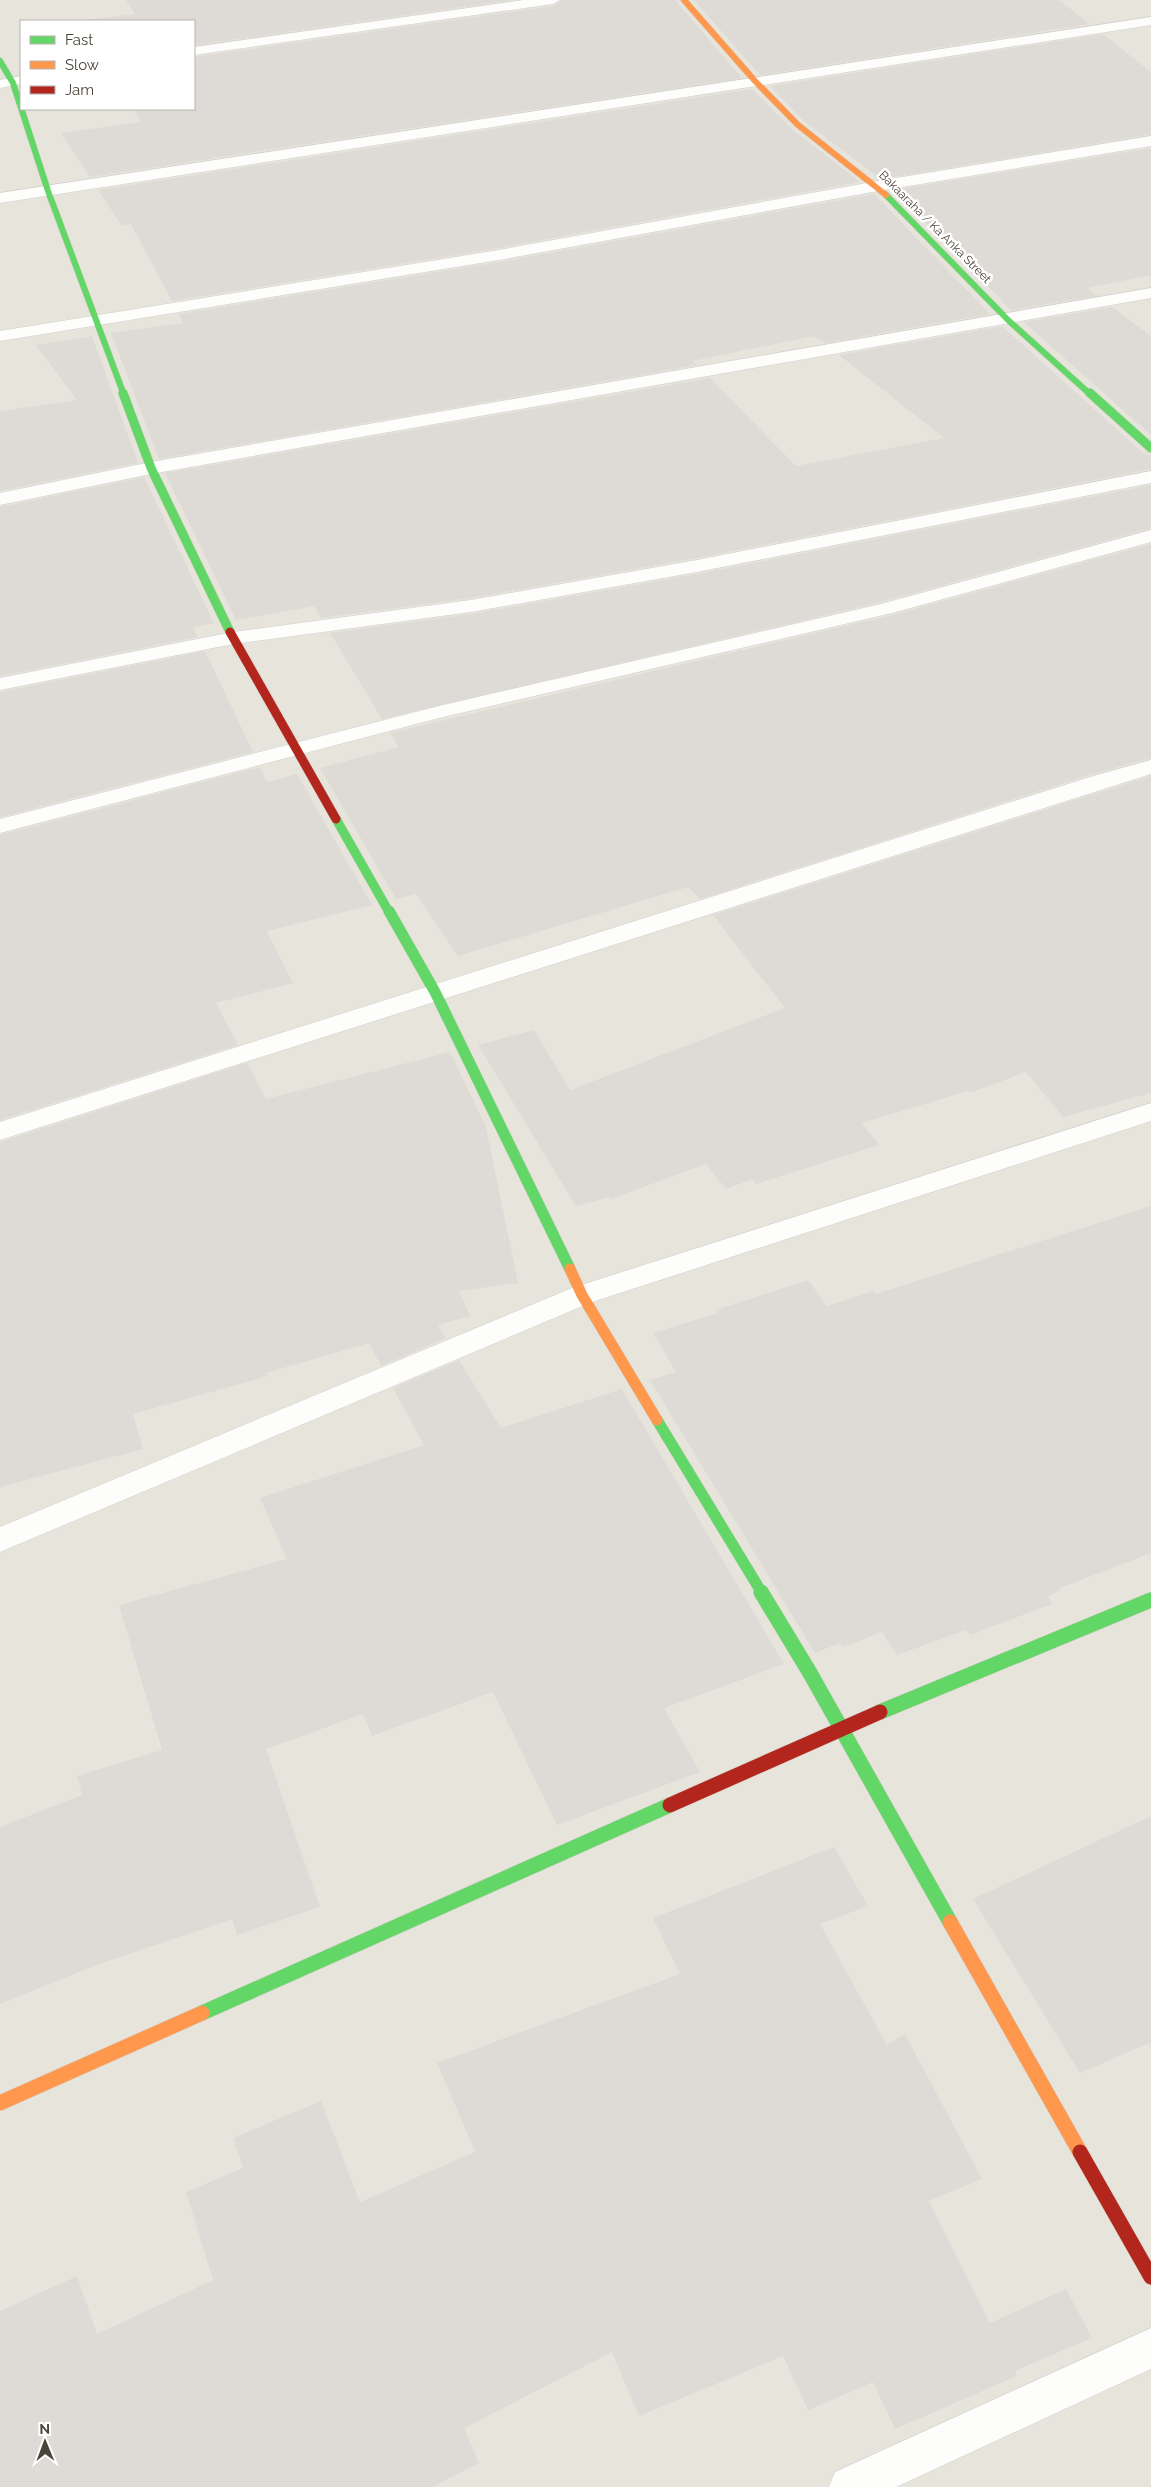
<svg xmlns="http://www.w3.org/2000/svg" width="1151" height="2487" font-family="Raleway,sans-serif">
<rect width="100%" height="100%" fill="#f4f2ee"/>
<!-- residential -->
<path fill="#e7e4dc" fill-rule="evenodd" d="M0,0h1151v2487h-1151zM21,21h173v88h-173z"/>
<!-- building -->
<path fill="#dedbd6" d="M126,0h385l-317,45v-24l-107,-1 48,-6z
M562,0h113l67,78 -652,99 -29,-44 80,-11 -8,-13h61v-52l359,-51z
M694,0h365l31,24 -330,51z
M1103,34l48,38v62l-270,45 -77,-58 -34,-35z
M752,89l40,40 68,53 -361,66 -327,53 -41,-77 -9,2 -24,-36z
M1151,148v127l-64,13 10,8 -86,14 -117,-120z
M874,194l116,120 -165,29 -12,-7 -120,25 4,4 -538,94 -48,-126 72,-10 -4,-9 320,-52z
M1112,307l39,29v99l-127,-113z
M1002,326l141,127 8,3v13l-454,89 -226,40 -150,20 -7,-12 -78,14 -71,-147 545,-95 86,88 148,-28 -105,-83z
M92,336l46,127 -138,28v-80l77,-11 -41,-55z
M144,477l70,146 -21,4 5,10 -198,39v-169z
M1151,485v43l-270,74 -499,117 -52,-86 141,-19 226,-40z
M1151,544v214l-62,17 -389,124 -12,-12 -230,69 -42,-62 -20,5 -76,-131 79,-21 -9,-14 502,-118z
M205,651l48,101 -253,65v-125z
M260,767l7,15 30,-8 75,131 -105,26 26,52 -77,20 22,42 -238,75v-285z
M1151,776v317l-88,24 -37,-45 -56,21 -2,-2 -106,32 17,22 -123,39 -3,-5 -27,10 -20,-25 -95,35 -1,-2 -34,9 -98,-161 56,-15 36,60 215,-82 -72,-93z
M450,1052l36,75 32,156 -59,8 11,25 -32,9 8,13 -65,28 -12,-23 -103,30 2,3 -135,38 10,35 -143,38v-345l247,-79 19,36z
M1151,1206v347l-91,35 1,2 -13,6 4,8 -82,31 -4,-5 -69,25 -15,-23 -39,15 -3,-4 -25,10 -165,-273 26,-8 -23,-39 65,-20 -2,-3 92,-30 19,26 47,-15 2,3z
M459,1360l42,68 121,-39 162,275 -120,44 36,64 -143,53 -64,-133 -121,44 -9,-22 -97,35 54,158 -83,28 -5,-16 -133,45 -99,40v-177l82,-32 -5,-19 85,-26 -43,-145 168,-46 -27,-61 164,-53 -31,-57z
M1151,1816v226l-71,31 -107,-174z
M834,1847l34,59 -48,18 67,121 18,-11 77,145 -53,22 61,122 76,-34 26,49 -77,33 2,5 -122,53 -22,-47 -65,28 -25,-54 -144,60 -27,-64 -148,76 15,35 -47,24h-432v-176l77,-35 20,58 116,-54 -27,-88 57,-24 -10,-30 88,-37 39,101 115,-50 -38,-89 243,-89 -27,-56z"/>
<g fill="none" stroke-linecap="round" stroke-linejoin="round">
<!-- street casing -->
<g stroke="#d2d0cb" stroke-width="1">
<path id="street" d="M524,0h36l-7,4 -359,51v-8z
M1151,17v8l-1151,178v-10z
M21,76v8l-21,4v-8z
M1151,136v10l-273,45 -379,69 -499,81v-10l499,-81 379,-69z
M1151,288v10l-1000,176 -151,31v-12l151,-31z
M1151,471v12l-454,89 -226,40 -238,32 -233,46v-12l233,-46 238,-32 226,-40z
M1151,530v12l-259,71 -453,105 -439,115v-14l439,-113 442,-102z
M1151,760v14l-1151,366v-18l1090,-345z
M1151,1103v18l-559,181 -592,250v-25l572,-239z
M1151,2328v41l-255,118h-67l6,-15z"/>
</g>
<!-- fast-far3 casing -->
<g stroke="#d3cfc5" stroke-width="7">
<path id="fast-far3" d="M0,61l13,22 35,108 76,204
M886,195l122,125 83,75"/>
</g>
<!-- fast-far2 casing -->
<g stroke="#d3cfc5" stroke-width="10">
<path id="fast-far2" d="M123,393l28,75 79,164
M1090,393l61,55
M336,819l53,93"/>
</g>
<!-- fast-far1 casing -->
<g stroke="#d3cfc5" stroke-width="12">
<path id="fast-far1" d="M389,911l46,81 135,277
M657,1420l105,173"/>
</g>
<!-- fast casing -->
<g stroke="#d3cfc5" stroke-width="16">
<path id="fast" d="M761,1592l49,81 140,249
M880,1712l271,-112
M202,2013l468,-208"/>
</g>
<!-- slow-far2 casing -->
<g stroke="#d3cfc5" stroke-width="7">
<path id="slow-far2" d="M684,0l71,81 43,44 88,70"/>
</g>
<!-- slow-far1 casing -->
<g stroke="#d3cfc5" stroke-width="12">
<path id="slow-far1" d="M570,1269l12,26 75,125"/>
</g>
<!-- slow casing -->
<g stroke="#d3cfc5" stroke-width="16">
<path id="slow" d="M950,1922l130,230
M0,2103l202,-90"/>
</g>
<!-- jam-far1 casing -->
<g stroke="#d3cfc5" stroke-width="10">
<path id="jam-far1" d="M230,632l106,187"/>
</g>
<!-- jam casing -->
<g stroke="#d3cfc5" stroke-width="16">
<path id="jam" d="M670,1805l210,-93
M1080,2152l71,125"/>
</g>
<!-- street -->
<use href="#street" fill="#fdfdfc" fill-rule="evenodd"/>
<!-- fast-far3 -->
<use href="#fast-far3" stroke="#63d668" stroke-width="6"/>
<!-- fast-far2 -->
<use href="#fast-far2" stroke="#63d668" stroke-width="9"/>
<!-- fast-far1 -->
<use href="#fast-far1" stroke="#63d668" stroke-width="11"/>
<!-- fast -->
<use href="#fast" stroke="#63d668" stroke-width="15"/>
<!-- slow-far2 -->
<use href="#slow-far2" stroke="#ff974d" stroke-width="6"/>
<!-- slow-far1 -->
<use href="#slow-far1" stroke="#ff974d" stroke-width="11"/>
<!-- slow -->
<use href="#slow" stroke="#ff974d" stroke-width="15"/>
<!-- jam-far1 -->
<use href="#jam-far1" stroke="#b3261e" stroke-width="9"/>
<!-- jam -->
<use href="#jam" stroke="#b3261e" stroke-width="15"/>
</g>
<g text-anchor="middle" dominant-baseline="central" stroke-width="5" stroke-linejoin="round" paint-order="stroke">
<!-- far-street labels -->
<g font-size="12" fill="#4b4439" stroke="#fff">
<text transform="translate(935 227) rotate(45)">Bakaaraha / Ka Anka Street</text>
</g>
</g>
<!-- legend -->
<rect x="20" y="20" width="175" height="90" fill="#ffffff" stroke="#b7b4b0"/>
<rect x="30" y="36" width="25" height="8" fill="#63d668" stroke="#b7b4b0"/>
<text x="65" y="45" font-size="15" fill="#4b4439">Fast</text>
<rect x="30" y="61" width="25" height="8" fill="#ff974d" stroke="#b7b4b0"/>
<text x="65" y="70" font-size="15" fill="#4b4439">Slow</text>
<rect x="30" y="86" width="25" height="8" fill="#b3261e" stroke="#b7b4b0"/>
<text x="65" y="95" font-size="15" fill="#4b4439">Jam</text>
<!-- north arrow -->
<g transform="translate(45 2442) rotate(359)" stroke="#ffffff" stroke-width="4" paint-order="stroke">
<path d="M0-4L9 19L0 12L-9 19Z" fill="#4b4439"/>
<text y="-8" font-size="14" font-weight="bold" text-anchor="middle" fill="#4b4439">N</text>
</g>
</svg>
